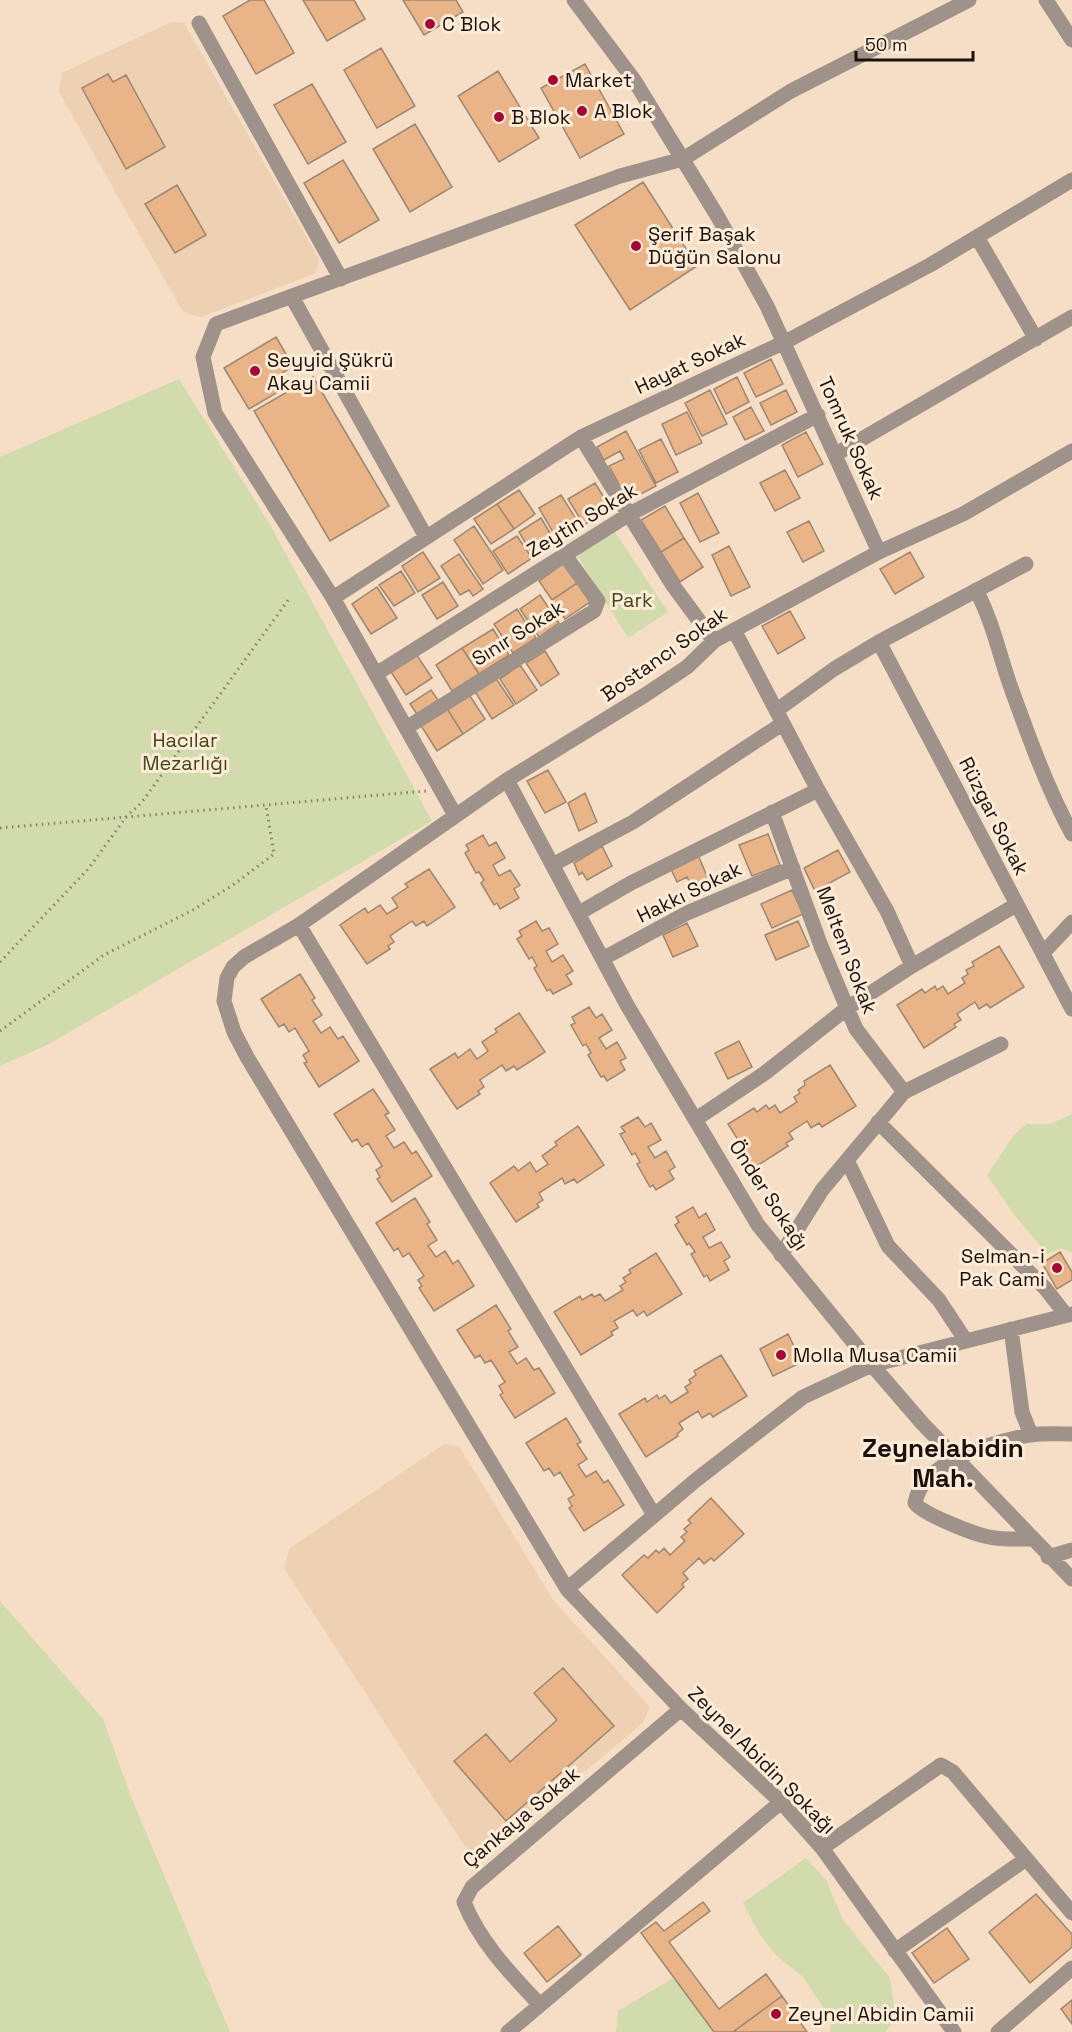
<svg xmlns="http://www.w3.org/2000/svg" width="1072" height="2032" font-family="'Space Grotesk',sans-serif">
<rect width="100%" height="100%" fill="#f5dec5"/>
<!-- built -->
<path fill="#edd1b2" d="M171,22l13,1 135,236 -3,14 -115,44 -18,-5 -124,-220 3,-19z
M444,1444l15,2 94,154 97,107 -7,16 -61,51 -100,78 -16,-4 -182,-280 6,-20z"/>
<!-- green -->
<path fill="#d2dbac" d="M179,379l90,144 163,298 -383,223 -49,22v-609z
M613,529l55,83 -40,26 -52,-84z
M1072,1114v139l-11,-5 -14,6 -35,-42 -25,-37 27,-40 13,-11h23z
M0,1601l103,118 29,80 98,233h-230z
M806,1858l20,22 17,40 47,58 6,41 -11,13h-55l1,-13 -28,-42 -26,-21 -17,-21 -17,-32z
M678,1975l40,57h-102l2,-21z"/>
<!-- building -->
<path fill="#e8b488" stroke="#9e8671" stroke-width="1.5" d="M250,0h14l30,53 -38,21 -33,-58z
M303,0h51l11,19 -38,22z
M403,0h53l7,12 -39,23z
M381,48l34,58 -38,22 -33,-58z
M585,64l39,70 -44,24 -39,-70z
M498,71l41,67 -40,24 -41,-66z
M108,74l5,8 13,-7 39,72 -39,22 -44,-81z
M312,84l34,58 -38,22 -34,-59z
M415,124l37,63 -42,25 -37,-63z
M343,160l36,60 -40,23 -35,-60z
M643,182l54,84 -67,44 -55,-85z
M177,185l29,50 -31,18 -30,-49z
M276,337l17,29 -12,8 7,12 -39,23 -25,-41z
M771,359l12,25 -27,13 -12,-24z
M313,377l76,129 -59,35 -76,-130z
M737,377l12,25 -23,12 -12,-25z
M710,390l17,34 -25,12 -17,-33z
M786,390l11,22 -26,13 -11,-22z
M751,407l13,24 -19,9 -12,-23z
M687,412l15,31 -26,12 -14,-31z
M626,431l30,55 -28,15 -19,-35 15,-7 -4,-8 -16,9 -7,-13z
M806,432l17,32 -25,13 -16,-32z
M661,439l17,33 -22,11 -17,-33z
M785,470l15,28 -25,13 -15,-28z
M595,483l16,26 -27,16 -16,-26z
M519,490l16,24 -21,15 -17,-25z
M698,493l21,40 -19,9 -20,-39z
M561,495l20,32 -23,14 -19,-33z
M497,504l17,25 -23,15 -17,-25z
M665,506l19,32 -23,14 -20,-32z
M541,518l15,25 -22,14 -15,-25z
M809,521l15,30 -21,11 -16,-30z
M474,526l29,44 -20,14 -29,-44z
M517,536l15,22 -24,16 -15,-23z
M684,538l19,29 -23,15 -19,-30z
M729,546l21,41 -19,9 -19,-41z
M423,552l17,26 -22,14 -16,-26z
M910,552l14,25 -29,17 -15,-25z
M459,554l24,35 -10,7 -4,-6 -9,5 -19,-29z
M563,564l14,19 -25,17 -13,-19z
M401,571l14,22 -21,13 -15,-21z
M443,582l15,24 -21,13 -15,-24z
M577,583l13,19 -25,17 -13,-19z
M377,587l20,31 -26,16 -19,-30z
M540,595l19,28 -20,14 -19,-28z
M517,609l19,29 -23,15 -19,-29z
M790,611l15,27 -27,16 -16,-28z
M493,629l16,26 -30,19 -17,-26z
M462,648l17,26 -27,17 -16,-26z
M545,651l14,23 -18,12 -15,-23z
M416,654l16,24 -26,17 -15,-23z
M520,665l17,25 -21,14 -16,-25z
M495,677l19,28 -22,14 -18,-29z
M431,690l7,10 -21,14 -7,-10z
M468,693l17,26 -22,15 -17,-27z
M446,707l17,27 -26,17 -17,-27z
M548,770l18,32 -21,11 -18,-32z
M585,793l12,29 -18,9 -11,-28z
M768,834l12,31 -28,11 -13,-31z
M483,835l6,11 7,-4 9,16 -12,7 6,11 11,-6 10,15 -6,4 5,9 -19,11 -3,-6 -3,2 -13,-22 3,-3 -5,-8 -3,1 -11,-20 4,-3 -3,-5z
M602,846l10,20 -25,14 -5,-8 -3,3 -5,-12z
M838,850l12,22 -35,19 -11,-23z
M698,855l11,26 -16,8 -6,-12 -10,5 -6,-13z
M429,869l26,38 -28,19 -3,-5 -8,5 -4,-5 -22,15 4,6 -6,4 2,3 -23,15 -27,-39 25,-17 3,5 12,-8 7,9 11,-7 -6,-9 16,-11 -3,-3z
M792,890l11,24 -31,14 -11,-24z
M536,921l6,10 7,-3 9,16 -12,7 6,11 11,-7 10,16 -7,4 6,9 -19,10 -3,-5 -3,2 -13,-23 3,-2 -5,-9 -3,2 -12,-20 5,-3 -3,-5z
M798,921l11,25 -33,14 -11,-25z
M687,923l11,23 -25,11 -10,-22z
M999,946l25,41 -34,21 -3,-4 -8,5 -4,-7 -18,12 4,6 -7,4 2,3 -32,21 -27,-43 25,-16 3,4 10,-7 2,4 6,-4 5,8 17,-11 -3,-5 6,-4 -2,-4 8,-4 -2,-4z
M300,974l15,24 -3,2 10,15 -9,6 8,12 9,-6 8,12 5,-3 16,25 -40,26 -15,-24 3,-1 -4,-7 6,-4 -14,-23 -6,4 -5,-8 -5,3 -18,-28z
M589,1007l7,11 6,-4 10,16 -13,8 7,11 11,-7 9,16 -6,3 5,9 -18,11 -3,-5 -3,1 -13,-22 3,-2 -5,-9 -3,2 -12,-21 4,-2 -3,-6z
M519,1013l26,39 -28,18 -3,-4 -8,5 -4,-6 -22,15 4,7 -6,4 2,3 -23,15 -27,-40 25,-16 3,5 12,-9 7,10 11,-8 -6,-9 15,-10 -2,-3z
M739,1041l13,26 -24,12 -13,-26z
M830,1065l26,41 -34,21 -3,-4 -8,5 -4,-7 -18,12 4,6 -7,4 2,3 -33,21 -27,-43 26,-16 3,4 9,-7 3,4 6,-4 5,8 17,-11 -3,-5 6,-4 -2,-3 7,-5 -1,-4z
M373,1089l16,24 -4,2 10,15 -9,6 8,12 10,-6 8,12 4,-3 16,25 -40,26 -15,-23 3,-2 -4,-7 6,-4 -14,-23 -6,4 -5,-8 -5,3 -18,-28z
M638,1117l7,10 6,-4 10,17 -13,7 7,11 11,-7 9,16 -6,4 5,8 -18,11 -3,-5 -3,2 -13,-23 3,-2 -5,-9 -3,2 -12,-21 5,-2 -4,-5z
M578,1126l26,39 -27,18 -3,-4 -9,5 -3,-6 -23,15 4,7 -6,4 2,3 -23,15 -26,-39 24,-17 4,5 12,-9 6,10 12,-8 -6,-8 15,-11 -2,-3z
M415,1198l15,24 -3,2 10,16 -9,6 8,11 9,-6 8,13 5,-4 16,26 -40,25 -15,-23 3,-2 -4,-6 6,-4 -15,-23 -6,4 -5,-9 -4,3 -18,-28z
M693,1207l6,11 7,-5 9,17 -12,7 6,11 12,-6 9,15 -6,4 5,9 -19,11 -3,-6 -3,2 -13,-23 4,-2 -6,-9 -2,2 -12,-20 4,-3 -3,-5z
M1060,1252l12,20v8l-15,9 -15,-26z
M656,1253l26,41 -35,22 -3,-5 -7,5 -4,-6 -19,11 4,7 -7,4 2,3 -32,20 -27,-43 26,-16 2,4 10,-6 2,3 6,-3 5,7 18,-11 -3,-4 6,-4 -3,-4 8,-5 -2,-3z
M496,1305l15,24 -3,2 10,16 -9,5 8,12 9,-6 8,12 5,-2 16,25 -40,25 -15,-23 3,-2 -4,-7 6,-4 -14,-22 -6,3 -5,-8 -5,3 -18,-28z
M788,1334l14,28 -29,14 -13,-27z
M721,1355l26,41 -34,21 -3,-4 -8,5 -4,-7 -19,12 4,6 -6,5 1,2 -32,21 -27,-43 26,-16 2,4 10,-7 2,4 6,-4 6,8 17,-11 -3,-5 6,-4 -2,-3 7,-5 -2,-4z
M566,1418l15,24 -4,2 10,15 -9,6 8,12 10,-6 8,12 4,-3 16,25 -40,26 -15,-23 3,-2 -4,-7 6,-4 -14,-23 -6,4 -5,-8 -5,3 -18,-28z
M711,1498l33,36 -30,27 -3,-3 -7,6 -5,-6 -16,15 5,6 -6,5 2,3 -27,26 -35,-38 22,-20 4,3 8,-8 3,3 5,-5 6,7 15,-14 -4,-4 6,-5 -3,-3 7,-6 -3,-3z
M563,1668l51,58 -108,95 -52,-60 32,-27 24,28 47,-42 -23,-27z
M1036,1894l36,40v13l-42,36 -41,-51z
M703,1902l7,9 -41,31 50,67 47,-35 16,22 -49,36h-19l-73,-99 15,-11 8,9z
M558,1926l23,29 -34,27 -23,-29z
M947,1928l22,31 -35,24 -22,-30z
M782,1996l25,36h-74z
M1072,2000v24l-11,-15z"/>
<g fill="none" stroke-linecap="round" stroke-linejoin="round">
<!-- path -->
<path stroke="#8e7e6d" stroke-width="3" stroke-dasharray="1.5 4.5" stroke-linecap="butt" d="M0,828l426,-37
M0,962l89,-94 37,-51 16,-15 147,-203
M0,1031l104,-76 89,-45 40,-25 41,-31 -8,-48"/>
<!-- street -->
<path stroke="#9e928a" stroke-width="15" d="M574,0l60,80 84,137 49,89 112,246
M1046,0l26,40
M199,23l142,256
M977,237l59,102
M292,297l134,240
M581,437l91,147 42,57
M836,454l236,-137
M976,590c16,30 23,63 34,95 18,50 37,103 62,149
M333,598l248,-161 204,-95 145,-77 142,-85
M734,630l84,160 69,121 25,55
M879,642l193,367
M376,674l252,-159 190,-100
M777,710l57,-41 45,-27 147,-78
M406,728l188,-117 4,-10 -34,-47
M507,780l120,225 131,220 114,140 50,58 150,156
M772,812l49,134 35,83 48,63
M455,815l-122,-217 -118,-185 -12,-56 13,-33 404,-148 63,-17 108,-68 178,-91
M554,864l79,-42 149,-98
M579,913l52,-30 187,-93
M299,925l355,590
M1043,953l29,-31
M604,958l83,-45 106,-45
M696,1119l69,-46 81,-64 66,-43 104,-61
M878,1122l167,166 21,27
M847,1160l41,86 51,54 27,41
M781,1255l41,-65 82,-98 97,-48
M1011,1329l11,83 9,23
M1032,1539c-14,0 -30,1 -43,-2 -15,-3 -67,-23 -74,-34 7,-42 79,-61 115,-68 13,-2 28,-1 42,-1
M1048,1557l24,-7
M567,1589l129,-109 107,-83 69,-32 200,-51
M822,1848l119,-83 12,7 119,141
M895,1951l131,-92
M539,2004c-28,-30 -60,-63 -75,-102l8,-15 209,-178
M508,2032l273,-230
M954,2032l-132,-184 -41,-46 -100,-93 -114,-120 -320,-532 -13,-25 -10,-31 3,-23 6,-11 11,-10 55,-32 208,-145 138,-85 42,-28 27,-26 165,-89 84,-38 109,-63
M998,2032l74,-64"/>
</g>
<!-- markers -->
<g fill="#a40832" stroke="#ffecd8" stroke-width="2">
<circle cx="430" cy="24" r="6"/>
<circle cx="553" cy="80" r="6"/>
<circle cx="582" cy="111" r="6"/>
<circle cx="499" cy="117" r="6"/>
<circle cx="636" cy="246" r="6"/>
<circle cx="255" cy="371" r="6"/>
<circle cx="1057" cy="1268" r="6"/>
<circle cx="781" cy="1355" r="6"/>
<circle cx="776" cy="2014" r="6"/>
</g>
<g text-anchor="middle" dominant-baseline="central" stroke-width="6" stroke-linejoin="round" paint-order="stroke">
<!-- poi labels -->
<g font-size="20" fill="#1a120a" stroke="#ffecd8" text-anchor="start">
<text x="442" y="24">C Blok</text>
<text x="565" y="80">Market</text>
<text x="594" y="111">A Blok</text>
<text x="511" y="117">B Blok</text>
<text x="648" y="234">Şerif Başak<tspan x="648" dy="23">Düğün Salonu</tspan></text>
<text x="267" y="360">Seyyid Şükrü<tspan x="267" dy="23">Akay Camii</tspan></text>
<text x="1045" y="1256" text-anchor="end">Selman-i<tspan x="1045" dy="23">Pak Cami</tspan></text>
<text x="793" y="1355">Molla Musa Camii</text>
<text x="788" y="2014">Zeynel Abidin Camii</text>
</g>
<!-- street labels -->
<g font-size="20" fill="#1a120a" stroke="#ffecd8">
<text transform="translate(690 363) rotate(-25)">Hayat Sokak</text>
<text transform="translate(851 438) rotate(66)">Tomruk Sokak</text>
<text transform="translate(582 520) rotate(-31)">Zeytin Sokak</text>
<text transform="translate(518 633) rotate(-32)">Sınır Sokak</text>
<text transform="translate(664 654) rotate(-35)">Bostancı Sokak</text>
<text transform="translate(994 816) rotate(63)">Rüzgar Sokak</text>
<text transform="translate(689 892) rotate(-26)">Hakkı Sokak</text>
<text transform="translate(847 950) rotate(69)">Meltem Sokak</text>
<text transform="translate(769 1195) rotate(57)">Önder Sokağı</text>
<text transform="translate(762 1760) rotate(45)">Zeynel Abidin Sokağı</text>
<text transform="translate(521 1817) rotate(-40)">Çankaya Sokak</text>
</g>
<!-- park labels -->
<g font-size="20" fill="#414819" stroke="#ffecd8">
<text x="632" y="600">Park</text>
<text x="185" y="740">Hacılar<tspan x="185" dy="23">Mezarlığı</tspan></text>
</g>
<!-- district labels -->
<g font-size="26" font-weight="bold" fill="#1a120a" stroke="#ffecd8">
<text x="943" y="1448">Zeynelabidin<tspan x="943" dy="30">Mah.</tspan></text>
</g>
</g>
<!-- scale -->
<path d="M856 51v9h117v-9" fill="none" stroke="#1a120a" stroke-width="3"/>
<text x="865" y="51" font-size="18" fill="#1a120a" stroke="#ffecd8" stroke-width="4.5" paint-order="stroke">50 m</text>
</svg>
